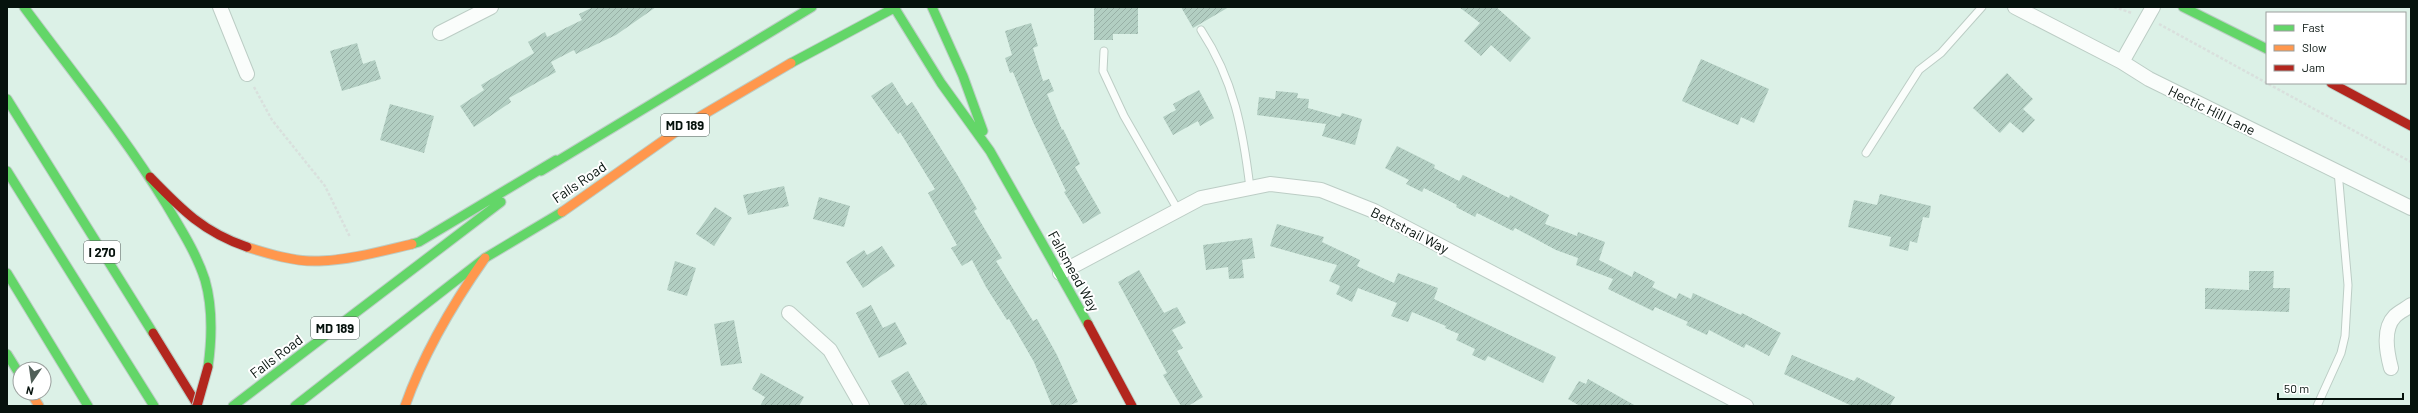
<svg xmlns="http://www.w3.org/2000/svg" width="2418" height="413" font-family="Barlow,sans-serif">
<defs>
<pattern id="building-hatch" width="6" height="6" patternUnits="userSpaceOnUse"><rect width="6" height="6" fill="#b2cec2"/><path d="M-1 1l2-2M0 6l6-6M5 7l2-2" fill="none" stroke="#98b0a6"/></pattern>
</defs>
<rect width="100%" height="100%" fill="#dcf1e7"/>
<!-- building -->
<path fill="url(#building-hatch)" d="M593,7h63l-40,28 -40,19 -2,-4 -23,12 5,10 -47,26 2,4 -37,25 -14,-21 24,-16 -3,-5 53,-32 -6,-11 17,-10 2,5 35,-17 -3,-6z
M1181,7h48l-36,21z
M1459,7h37l35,31 -21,24 -19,-17 -10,11 -17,-15 16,-18z
M1094,8h44v26h-25v6h-19z
M1031,23l7,23 -5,2 10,33 6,-2 5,12 -7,3 15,36 1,-1 17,35 -5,3 26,46 -18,11 -19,-32 2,-1 -33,-69 -20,-50 -3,1 -5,-15 7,-3 -7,-24z
M357,43l6,21 12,-4 6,19 -39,12 -12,-40z
M1701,59l68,30 -15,34 -13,-6 -3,8 -56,-24z
M2007,73l26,26 -10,10 12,11 -12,13 -13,-11 -10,11 -27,-25z
M892,82l15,24 5,-4 46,74 19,33 -3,2 28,47 -6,3 37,60 4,-2 20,36 21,47 -11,4h-15l-18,-44 -25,-43 -2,1 -21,-33 -14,-27 -10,6 -11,-18 6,-3 -29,-52 7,-4 -35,-57 -2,2 -27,-38z
M1199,90l15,28 -14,8 -2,-5 -25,14 -10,-18 13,-7 -3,-6z
M1276,91l22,2 -1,5 12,1 -1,9 32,9 2,-4 20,6 -7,26 -33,-9 4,-12 -69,-9 2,-18 16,2z
M390,104l44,12 -10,37 -44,-13z
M1397,146l38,19 -1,3 25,13 4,-6 46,23 1,-3 39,20 -4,9 32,12 1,-4 27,10 -6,18 33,17 2,-6 21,11 -3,5 24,12 3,-6 12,6 2,-6 48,22 1,-2 39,20 -12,23 -23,-12 -2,4 -35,-18 -2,5 -21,-10 2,-3 -33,-15 -2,4 -45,-22 5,-10 -37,-14 2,-7 -22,-8 -41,-22 -2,3 -36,-18 -2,4 -19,-10 1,-2 -33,-17 -2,4 -16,-8 3,-4 -24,-12z
M784,186l5,20 -41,9 -5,-20z
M1880,194l51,12 -2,12 -6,-1 -6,26 -7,-2 -2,10 -19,-5 2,-9 -43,-10 6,-27 23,5z
M819,197l31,9 -6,21 -31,-8z
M715,207l17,11 -18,28 -18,-12z
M1277,224l47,13 -2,5 38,18 -3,6 37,17 4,-10 40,15 -4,11 122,58 -13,26 -55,-27 -3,5 -13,-6 3,-6 -19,-9 3,-6 -14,-6 1,-2 -34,-14 -4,10 -17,-6 6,-13 -39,-15 -6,14 -16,-8 4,-8 -11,-5 8,-16 -67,-19z
M1252,238l3,20 -13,2 2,18 -15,1 -1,-12 -22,3 -3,-25z
M882,246l13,20 -32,22 -17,-26 18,-12 3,5z
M675,261l21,7 -9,28 -20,-6z
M1139,270l25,43 13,-6 9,16 -14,7 11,18 -6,3 26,46 -15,9h-7l-18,-31 4,-2 -49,-91z
M2249,271h25l-1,17h17l-1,24 -84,-3v-21l44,2z
M871,305l12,23 12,-6 12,22 -28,14 -23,-45z
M734,320l8,43 -21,3 -7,-42z
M1792,355l62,26 3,-4 38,20 -5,9h-38l-68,-32z
M908,371l20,35h-23l-14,-25z
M761,373l43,24 -5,9h-39l5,-9 -13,-8z
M1588,379l48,27h-56l-12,-7 11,-18 7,3z"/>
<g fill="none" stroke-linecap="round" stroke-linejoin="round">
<!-- lane casing -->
<g stroke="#bccdc5" stroke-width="9">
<path id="lane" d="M1201,30c33,50 42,100 49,158
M1104,51l-1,20 21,45 54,94
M1866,153l53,-83 22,-17 41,-46
M2317,406l24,-53 4,-17 3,-51 -10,-114"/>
</g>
<!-- street casing -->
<g stroke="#bccdc5" stroke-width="16">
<path id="street" d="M220,7l27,67
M2015,7l107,55 27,17 262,129
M440,33l51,-26
M2122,62l31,-55
M1060,273l141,-75 69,-14 51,6 53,21 372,195
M789,313l41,37 32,56
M2391,368c-4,-15 -9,-39 4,-52 4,-4 11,-7 16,-11"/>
</g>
<!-- fast casing -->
<g stroke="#bccdc5" stroke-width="11">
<path id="fast" d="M24,7c48,65 100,128 142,197 14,24 30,48 39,76 8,28 7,58 3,87
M894,7l47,76 49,68 98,173
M932,7l31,69 20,55
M2183,7l84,42
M791,63l105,-56
M7,99l146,234
M7,171l147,235
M541,171l271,-164
M412,244l7,-2 137,-82
M7,273l81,133
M7,354l13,21
M233,406l268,-204
M295,406l190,-148 77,-46"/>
</g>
<!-- slow casing -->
<g stroke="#bccdc5" stroke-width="11">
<path id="slow" d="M562,212l122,-86 107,-63
M247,247c22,7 48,15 72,14 31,-1 63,-10 93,-17
M31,393l8,13
M405,406c19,-54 47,-101 80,-148"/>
</g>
<!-- jam casing -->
<g stroke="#bccdc5" stroke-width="11">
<path id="jam" d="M2331,83l80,43
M150,177c31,32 53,55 97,70
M1088,324l44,82
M153,333l45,73"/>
</g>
<!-- path -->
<path stroke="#d9e0dd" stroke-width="2.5" stroke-dasharray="3 2" stroke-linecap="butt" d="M2114,7l18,6
M2159,24l252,138
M254,87l18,33 53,66 25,51"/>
<!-- lane -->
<use href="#lane" stroke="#fafdfb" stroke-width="7"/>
<!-- street -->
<use href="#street" stroke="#fafdfb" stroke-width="14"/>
<!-- fast -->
<use href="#fast" stroke="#63d668" stroke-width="9"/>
<!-- slow -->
<use href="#slow" stroke="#ff974d" stroke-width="9"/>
<!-- jam -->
<use href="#jam" stroke="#b3261e" stroke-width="9"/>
<!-- jam-bridge casing -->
<g stroke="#bccdc5" stroke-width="11" stroke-linecap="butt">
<path id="jam-bridge" d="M197,406l11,-39"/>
</g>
<!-- jam-bridge -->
<use href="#jam-bridge" stroke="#b3261e" stroke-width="9"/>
</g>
<g text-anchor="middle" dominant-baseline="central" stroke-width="4" stroke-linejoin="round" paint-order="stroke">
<!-- shield labels -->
<g fill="#fff" stroke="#515956" stroke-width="1">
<rect x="661" y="114" width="48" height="22" rx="3"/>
<rect x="84" y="241" width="36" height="22" rx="3"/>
<rect x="311" y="317" width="48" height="22" rx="3"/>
</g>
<g font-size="13" font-weight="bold" fill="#06120d">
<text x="685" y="125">MD 189</text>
<text x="102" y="252">I 270</text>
<text x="335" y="328">MD 189</text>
</g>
<!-- street labels -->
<g font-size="14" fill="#06120d" stroke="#fff">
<text transform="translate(2212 110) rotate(26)">Hectic Hill Lane</text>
<text transform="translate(579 182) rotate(-34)">Falls Road</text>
<text transform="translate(1410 230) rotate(27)">Bettstrail Way</text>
<text transform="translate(1074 271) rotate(61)">Fallsmead Way</text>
<text transform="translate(276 356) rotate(-37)">Falls Road</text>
</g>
</g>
<!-- border -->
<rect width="2418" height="413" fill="none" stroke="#06120d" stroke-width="16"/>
<!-- legend -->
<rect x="2266" y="12" width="140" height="72" fill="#ffffff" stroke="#9ba09e"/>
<rect x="2274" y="25" width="20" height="6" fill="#63d668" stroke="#9ba09e"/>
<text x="2302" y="32" font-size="12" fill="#06120d">Fast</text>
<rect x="2274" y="45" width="20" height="6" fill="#ff974d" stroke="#9ba09e"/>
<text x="2302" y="52" font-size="12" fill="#06120d">Slow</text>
<rect x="2274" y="65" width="20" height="6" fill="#b3261e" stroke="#9ba09e"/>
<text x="2302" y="72" font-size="12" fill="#06120d">Jam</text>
<!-- north arrow -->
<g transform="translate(32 381) rotate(193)"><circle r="19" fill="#ffffff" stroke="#9ba09e"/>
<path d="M0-3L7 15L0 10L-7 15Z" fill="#516059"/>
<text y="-6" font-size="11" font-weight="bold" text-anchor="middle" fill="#06120d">N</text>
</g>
<!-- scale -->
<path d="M2278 393v6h125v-6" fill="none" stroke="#06120d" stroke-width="2"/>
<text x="2284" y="393" font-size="12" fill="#06120d" stroke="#ffffff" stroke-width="3" paint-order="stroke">50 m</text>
</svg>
